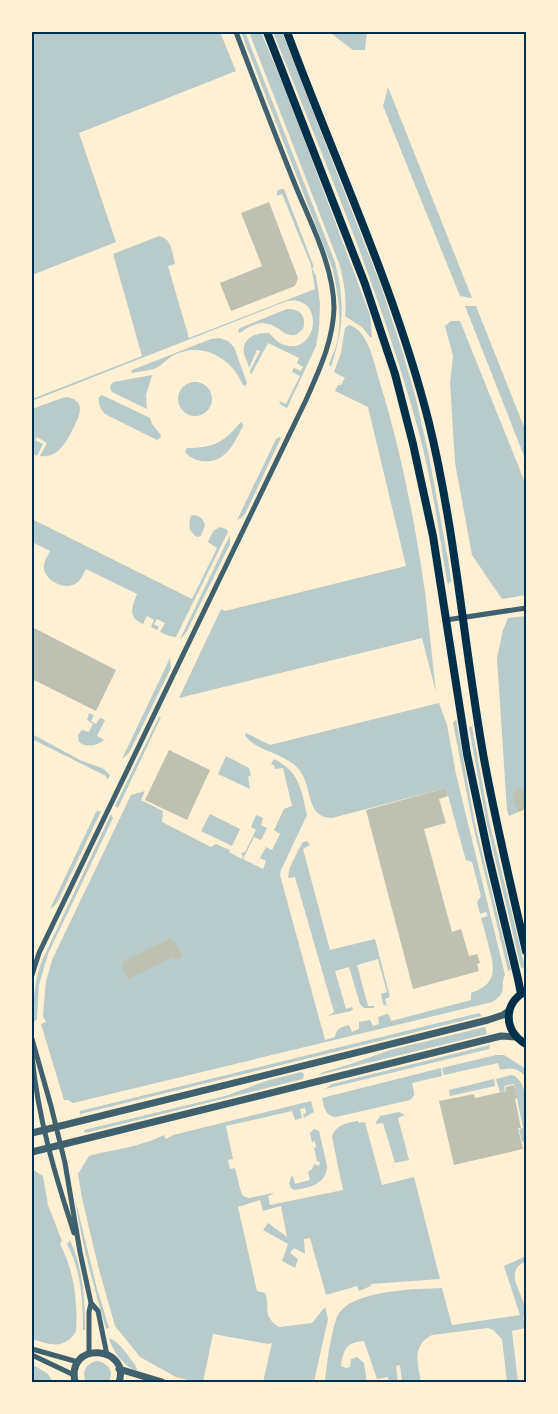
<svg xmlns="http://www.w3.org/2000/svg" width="558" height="1414" font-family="Manrope,sans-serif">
<rect width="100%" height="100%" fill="#fdf0d5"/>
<!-- green -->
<path fill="#b9caca" d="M32,32h188l16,39 -157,62 37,109 -84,33z
M241,32h4l90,230c10,41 9,65 -4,105l-2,-3c3,-8 8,-18 9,-27 4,-22 -1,-46 -5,-67z
M249,32h12l28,67 81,216 2,22h-2l-7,-9 -18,-12c2,-17 -1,-34 -5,-50z
M273,32h9l99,254 21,64 14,49 13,57 20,109 2,16 -3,3 -1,-3c-8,-49 -15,-99 -28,-148 -37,-137 -93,-269 -146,-401z
M332,32h35l-2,18h-12l-20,-15z
M388,87l84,211 -12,-2 -77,-190z
M281,189h3l30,78 -2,1 4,8 4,27 -1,25 -3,18 -29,62 -6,-3 -2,-4 7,3 14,-28 -8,-4 2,-4 7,3 2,-4 -6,-4 2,-5 -31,-15 -17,32 -1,-4 10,-20 -3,-1 -8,18c-1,-5 -4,-10 -5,-14 -3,-16 13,-22 25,-21 5,5 9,10 15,12 34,11 42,-51 3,-44l-255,100v-2l110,-43 -29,-102 46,-18c13,2 13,17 16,28l-7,2 21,72 126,-49 -4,-24 -29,-71 -5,2v-5z
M465,306h11l50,126v29z
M287,309c13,-1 20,8 16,20l-7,6c-12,1 -12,-4 -22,-9 -12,-6 -24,-1 -34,7l-2,-2 2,-3z
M451,321h9l66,164v110l-24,4 -30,-44 -17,-92 -5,-80 3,-27 -8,-30z
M349,325c6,2 10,5 14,11 9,13 12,31 17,47 21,68 35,139 45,209 4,33 7,67 11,100l-14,-54 -243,60 42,-89 4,2 181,-45 -38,-159 -33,-16 3,-6h3l4,-7 -11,-6 7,-19 4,-25z
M219,338l9,3 6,6 13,36 -2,3 -2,-1c-11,-27 -41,-44 -69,-30 -6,3 -12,10 -18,13 -7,3 -16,3 -23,5l-2,-1 1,-2 79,-31z
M152,375l-6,20 1,14 -35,-17 -2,-4 1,-4 3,-2z
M178 399a17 17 0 1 1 34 0a17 17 0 1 1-34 0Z
M102,395l48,23 2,6 9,11 -1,3 -3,2 -52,-26c-4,-5 -7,-10 -6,-17z
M67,397c19,4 13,17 7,30 -8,15 -15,31 -34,29l7,-13 -10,-6 -2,3 8,4 -6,12 -5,-3v-44l30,-11z
M241,422l1,1 1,3c-9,17 -17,38 -41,35 -7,-1 -13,-4 -17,-9l2,-4c27,0 37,-6 54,-26z
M280,437l1,1 -36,76 -4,4 -4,2 39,-81z
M193,515c7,1 10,3 12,10l-4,11 -4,1c-8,-5 -9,-12 -6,-21z
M32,519l160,80 25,-51 -9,-6 5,-11 7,-4 6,2 2,3 -52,105 -7,-1 -9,-4 5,-9 -8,-4 -3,5 5,3 -2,3 -6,-3 3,-7 -7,-4 -4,8c-16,-8 -11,-16 -6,-30l-51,-25c-3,5 -5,12 -11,15 -11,6 -29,-3 -31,-15 -1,-6 3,-12 6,-18l-18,-9z
M230,535v9l-44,89 -6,6z
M526,616v193l-17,7 -2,-6 -10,-152 6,-28 5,-12z
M170,658l1,10 -42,85 -7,6z
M439,703l8,22 9,49 49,201c-6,12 4,17 -13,27l-419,101 -5,-3h-4l-23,-76 5,-2 -3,-6 1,-14 2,-21 6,-21 79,-165 14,-4 -4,9 22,11 -1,11 49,25 5,-3 14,6 -1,2 13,7 1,-3 -2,-2 2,-2h2l11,-22 -5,-3 5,-12 7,3 -2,7 6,3 -6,12 -7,-3 -11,22 20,10 3,-8 -6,-3 6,-11 6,3 8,-16 -6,-4 10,-21 8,-3 -9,-38 -8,1 -1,-4 -3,-1 3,-5c26,13 27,30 33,56l-26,55 -1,5 45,165 10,-3c1,-9 7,-10 14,-12l3,7 7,-3v-7l11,-2 3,6 6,-2 -1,-7 9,-3 2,1 2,6 80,-21v-7c26,-9 24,-23 18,-46 -3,-10 -5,-19 -8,-29l7,-2 -2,-4 -6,2 -3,-12 4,-6 -9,-34 -6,-2 -1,-3 -19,-69 -114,30c-27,-1 -19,-30 -32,-47 -14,-19 -45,-19 -55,-36l1,-2 24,12z
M89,713l5,2 -3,6 5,3 4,-6 5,2 -8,16 7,4c-7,6 -17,8 -25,2l-1,-7 4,-5 7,2 4,-8 -6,-4z
M159,717h2l-43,91 -3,-2z
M456,719l19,105 36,146 -3,1 -35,-146 -20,-102z
M470,726l2,1 17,93 36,147 -4,1 -35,-148 -17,-92z
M32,734l48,26 24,9 6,6 -2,4 -2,-1v-2l-74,-37z
M226,756l23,12 2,7 -3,2 2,12 -32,-15z
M98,811h3l-43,90 -4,5 -4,3 46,-97z
M111,814l2,4 -65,136 -9,31 -2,34 -3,3c-2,-21 1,-40 7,-59z
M210,814l30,15 -8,17 -31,-15z
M307,841l3,4 -7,4 27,101 45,-11 15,58 -5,2 2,7 -4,-2 -2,-10 6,-2 -9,-33 -21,6 11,41h6v2h-10l-4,-4 -11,-37 -14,4 11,38 6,-2 1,2 -2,2 -23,5 6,-4 -39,-135 -6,1 -1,-1 2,-10 12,-24 1,-1z
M479,1013l3,3 -402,98v-3z
M485,1027l2,7 -169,41 5,-3 28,-8 39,-14z
M490,1045l-1,4 -164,40 7,-5z
M496,1055h8l22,14v9c-7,-10 -14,-11 -26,-8l-2,-7 -54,12 -2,-7z
M441,1068l1,8 -30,7c1,6 5,13 -2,17l-74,17c-11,-1 -12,-10 -14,-19z
M301,1072l3,2 -1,5 -218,54 -1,-3 141,-34 41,-15z
M511,1075c4,1 5,1 8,5 10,11 8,47 7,61l-4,1 -3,-13 4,-1 -9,-44 -10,2 1,5 -5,1 -4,-13z
M494,1079l1,7 -45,10 -1,-6z
M311,1101l3,11 -10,6 -1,-4 3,-1 -1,-5 -5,1 2,9 -7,2 -3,-9 -66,15 7,33 -5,1 2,9 5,-1 6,24 2,4 6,2 24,-5v1l-5,2 2,9 73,-15 -11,-53c4,-13 15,-14 26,-16l1,2 6,-1 17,63 32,-8 26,102 -69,5v2l-12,5 -2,-5 -31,9 -16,-57 -6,1 1,15 -11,-6 -4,5 8,6 -3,9 -13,-7 6,-17 -25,-14 5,-7 19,14 -6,-31 -18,5 -3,-11 -22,7 19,84 8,2c6,16 -4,22 14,34l33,-4 13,-16 3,12 -14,63h-51l9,-39 -4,1 -55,-10 -10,48h-7l-20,-5 -36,-20 -25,-31 -17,-60 -16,-68 -4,-24 11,-18c25,-7 52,-9 75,-21l2,4 7,-4z
M399,1112l6,3 -7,3 11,42 -14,3 -12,-40 -7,1v-2l4,-6z
M314,1129l5,2 8,35c0,18 -18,22 -33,24l-3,-2 -2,-4 2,-7 2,-1 2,8 15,-4 -2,-8 4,-3 2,-5 5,2 1,-4 -3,-1 -3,-13 2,-1 -1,-6 -3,1 -2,-9z
M32,1169l11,7 5,29 14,36 -2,3c14,26 18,59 16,88 -14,19 -26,12 -44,7z
M75,1198l21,87 13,43 -3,1c-12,-43 -25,-86 -31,-131z
M70,1240c13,28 15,60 15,90h-2c0,-29 -2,-60 -16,-86z
M526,1256v5c-26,12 1,35 0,54l-3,2 2,11 -13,3 6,51h-11l-5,-43 -9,-9 -5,-2 -56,7c-21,11 -14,29 -11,47h-19l-2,-17 -4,1 2,16h-9l-1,-5 -11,2 -13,-38c-17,1 -21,8 -23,25l5,2 4,-1 1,-8 6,-2 7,6 3,19h-42c1,-13 7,-58 14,-69 16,-23 77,-24 103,-25l10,37 68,-10 -16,-49z
M109,1338c12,5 19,18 26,27l2,4 -1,2c-13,-6 -23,-19 -27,-33z
M97,1361c12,2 17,11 12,21h-23c-5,-10 0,-19 11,-21z
M32,1364l16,10 5,8h-21z"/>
<!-- building -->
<path fill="#bec0b2" d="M269,202l29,76 -3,8 -64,25 -11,-28 42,-17 -21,-53z
M32,627l84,43 -20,41 -64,-32z
M169,750l41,20 -23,50 -42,-20z
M526,787v22l-8,3 -5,-13 1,-7z
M446,788l2,8 -9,3 7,24 -22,6 28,103 9,-3 8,27 8,-2 3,9 -3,1 2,7 -66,18 -47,-179z
M169,939l6,3 8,14 -8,4 -2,-3 -45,22 -6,-12 2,-6z
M514,1085l3,13 -2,1 6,29h-3l5,21 -69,16 -15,-64 35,-7 1,4 31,-7 -1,-4z"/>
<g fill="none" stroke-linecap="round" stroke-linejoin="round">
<!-- minor -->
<path stroke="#3f606c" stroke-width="5" d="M446,620l80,-12
M32,975l7,-22 14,-29 253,-524c13,-30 27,-58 28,-92 0,-42 -25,-88 -40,-126 -20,-50 -39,-100 -58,-150
M32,1039l19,67 14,57 15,89 11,51 -2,9v41
M32,1056c6,62 23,119 42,177
M91,1303l7,8 9,44
M32,1349l46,13
M32,1355l42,20"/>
<!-- tertiary -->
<path stroke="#3f606c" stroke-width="7" d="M32,1133l456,-113 15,-5 6,-4
M32,1152l461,-114 8,-2 15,1
M119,1369l43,13
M75,1382c-9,-42 56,-36 44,0"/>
<!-- primary -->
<path stroke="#003049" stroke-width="8" d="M267,32l98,252 30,90 18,70 20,92 34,218 22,104 29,121 3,15
M287,32c48,130 108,256 142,391 27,111 35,225 55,336 12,65 27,128 42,192
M526,991c-23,12 -23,40 0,53"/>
</g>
<!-- border -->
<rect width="558" height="1414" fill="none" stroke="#fdf0d5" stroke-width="66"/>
<rect x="33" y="33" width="492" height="1348" fill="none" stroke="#003049" stroke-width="2"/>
</svg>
